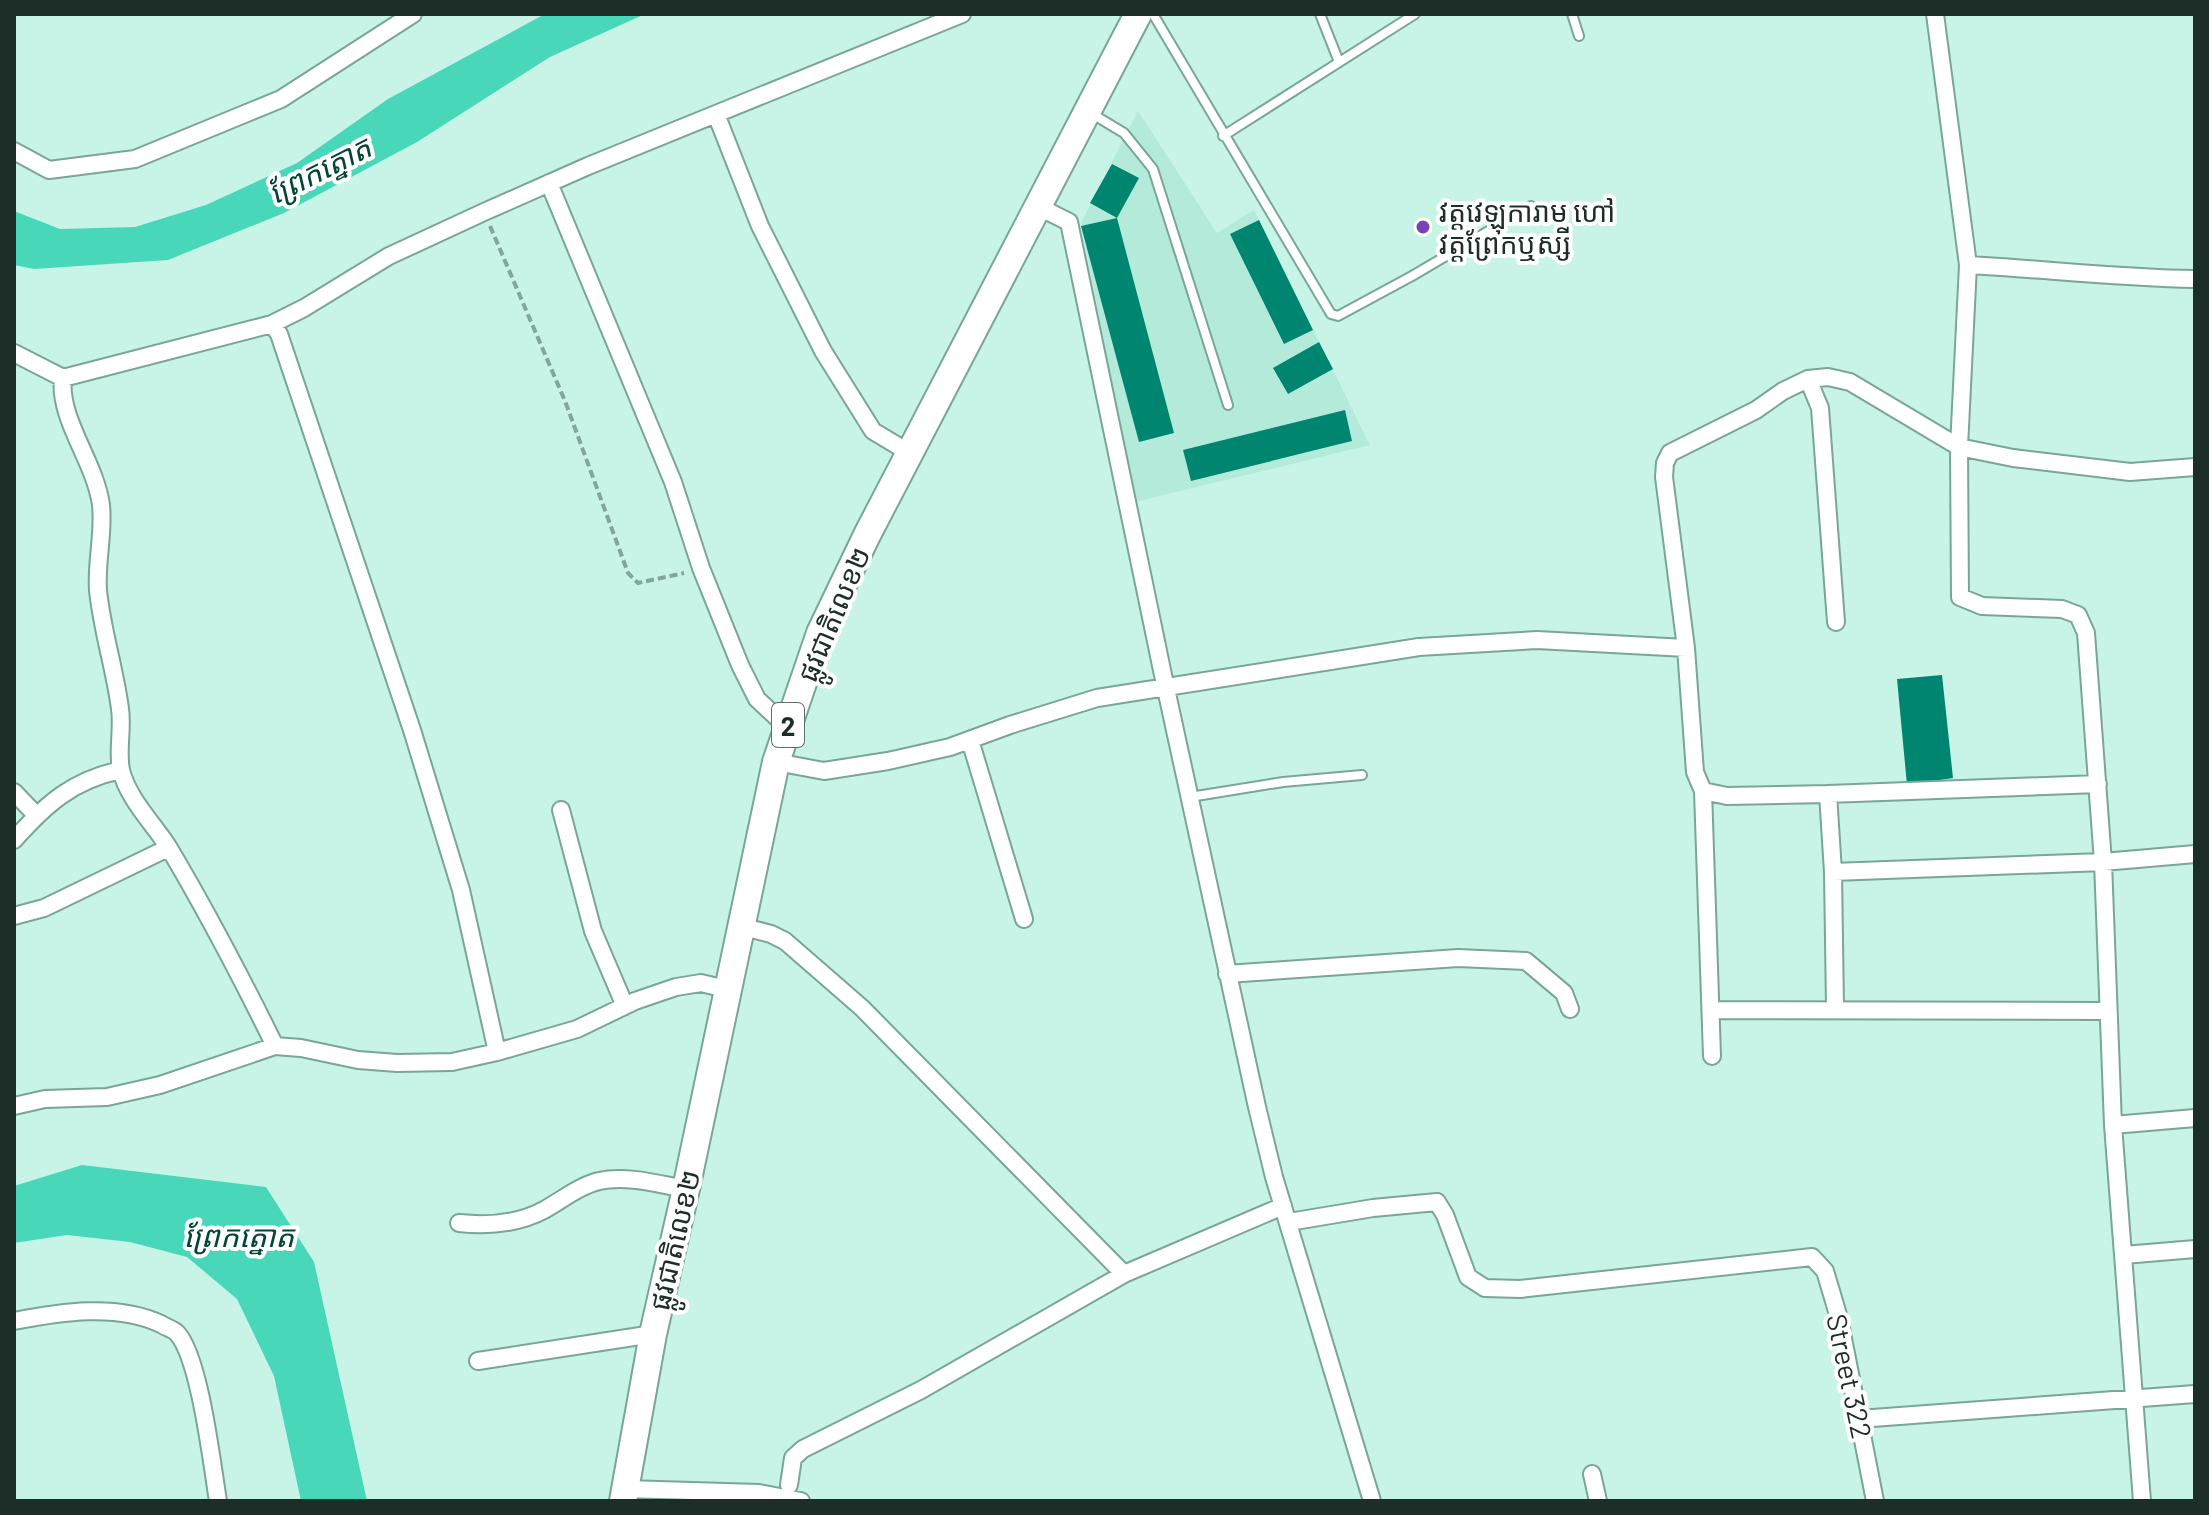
<svg xmlns="http://www.w3.org/2000/svg" width="2209" height="1515" font-family="Barlow,'Noto Sans Khmer',sans-serif">
<rect width="100%" height="100%" fill="#c7f4e7"/>
<!-- built -->
<path fill="#b4eada" d="M1138,111l79,122 37,-23 116,235 -235,57 -54,-279z"/>
<!-- water -->
<path fill="#48d8b9" d="M545,14h100l-95,43 -133,85 -133,71 -116,47 -134,9 -20,-4v-54l46,18 75,-2 71,-22 91,-42 91,-64z
M82,1165l184,22 48,75 53,239h-66l-27,-125 -37,-77 -50,-42 -57,-15 -63,-7 -53,8v-57z"/>
<!-- building -->
<path fill="#008670" d="M1112,164l27,14 -22,40 -27,-15z
M1117,218l57,215 -35,9 -58,-216z
M1259,220l54,110 -29,14 -54,-110z
M1319,342l14,27 -45,25 -15,-26z
M1345,410l7,31 -161,40 -8,-31z
M1942,675l11,103 -46,7 -10,-106z"/>
<g fill="none" stroke-linecap="round" stroke-linejoin="round">
<!-- service casing -->
<g stroke="#7aa599" stroke-width="12">
<path id="service" d="M1153,14l178,300 7,2 74,-40 119,-70
M1320,14l19,48
M1572,14l7,22
M1089,112l35,21 29,36 75,236
M1223,136l192,-122
M1190,797l93,-15 79,-7"/>
</g>
<!-- minor casing -->
<g stroke="#7aa599" stroke-width="20">
<path id="minor" d="M1935,14l33,251 -9,182 1,150 22,9 80,3 16,6 8,18 17,229 10,263 29,376
M716,114l44,112 63,125 50,80 35,21
M14,151l35,19 86,-11 146,-60 132,-85
M549,183l124,299 28,86 39,97 17,34 30,28
M1039,207l30,15 94,453 94,432 17,70 98,324
M1968,265c76,4 151,13 227,14
M272,324l7,10 133,396 49,160 36,162
M14,353l49,25 209,-54 32,-16 85,-52 95,-44 104,-46 374,-152
M63,378c-5,41 32,83 38,127 3,28 -5,57 -3,85 4,41 17,79 22,119 3,20 -3,42 1,61 7,29 32,53 48,78 38,64 73,131 106,198
M1808,379l12,29 16,214
M970,740l54,179
M776,762l48,9 64,-10 62,-14 60,-22 87,-27 322,-51 118,-7 149,8
M1703,791l24,5 101,-2 270,-10
M14,792l23,24
M1828,794l5,78 2,136
M561,810l32,121 32,75
M14,840c32,-36 59,-60 107,-70
M1833,872l270,-10 92,-8
M14,916l30,-8 124,-60
M740,926l31,8 14,7 77,67 262,266
M1227,974l231,-16 68,3 38,32 6,16
M1711,1010l397,1
M1712,1056l-9,-265 -8,-19 -9,-124 -22,-171 1,-14 5,-10 86,-43 27,-19 25,-12 20,-2 22,5 109,65 54,11 117,14 65,-5
M14,1106l31,-7 62,-2 53,-12 115,-39 26,2 57,12 39,3 55,-1 45,-10 80,-23 58,-28 41,-14 25,-4 25,6
M2113,1125l82,-7
M1289,1222l84,-14 64,-6 8,13 23,62 17,11 35,1 292,-32 13,14 14,47 36,183
M459,1223c29,3 59,1 85,-13 18,-10 35,-24 55,-29 28,-6 59,3 87,8
M2124,1255l71,-6
M14,1321c46,-9 103,-18 147,3 4,3 12,5 16,9 23,25 35,132 41,168
M478,1361l175,-27
M1859,1419l336,-25
M1592,1474l6,27
M789,1485l4,-27 10,-9 118,-59 203,-116 159,-68
M625,1489l134,4 42,8"/>
</g>
<!-- trunk casing -->
<g stroke="#7aa599" stroke-width="30">
<path id="trunk" d="M623,1501l30,-167 33,-145 90,-427 44,-129 47,-98 271,-521"/>
</g>
<!-- path -->
<path stroke="#83a59b" stroke-width="4" stroke-dasharray="8 4" stroke-linecap="butt" d="M490,226l75,175 63,172 10,10 46,-10"/>
<!-- service -->
<use href="#service" stroke="#fff" stroke-width="8"/>
<!-- minor -->
<use href="#minor" stroke="#fff" stroke-width="16"/>
<!-- trunk -->
<use href="#trunk" stroke="#fff" stroke-width="26"/>
</g>
<!-- markers -->
<circle fill="#7a42b9" stroke="#fff" stroke-width="3" cx="1423" cy="227" r="8"/>
<g text-anchor="middle" dominant-baseline="central" stroke-width="8" stroke-linejoin="round" paint-order="stroke">
<!-- shield labels -->
<rect fill="#fff" stroke="#616d69" stroke-width="2" x="772" y="703" width="32" height="44" rx="6"/>
<g font-size="26" font-weight="bold" fill="#1d2e29">
<text x="788" y="725">2</text>
</g>
<!-- poi labels -->
<g font-size="28" fill="#1d2e29" stroke="#fff" text-anchor="start">
<text x="1439" y="211">វត្តវេឡុការាម ហៅ<tspan x="1439" dy="32">វត្តព្រែកឬស្សី</tspan></text>
</g>
<!-- street labels -->
<g font-size="28" fill="#1d2e29" stroke="#fff">
<text transform="translate(833 614) rotate(-67)">ផ្លូវជាតិលេខ២</text>
<text transform="translate(674 1240) rotate(-77)">ផ្លូវជាតិលេខ២</text>
<text transform="translate(1850 1376) rotate(78)">Street 322</text>
</g>
<!-- water labels -->
<g font-size="30" font-style="italic" fill="#034539" stroke="#fff">
<text transform="translate(319 169) rotate(-27)">ព្រែកត្នោត</text>
<text x="239" y="1235">ព្រែកត្នោត</text>
</g>
</g>
<!-- border -->
<rect width="2209" height="1515" fill="none" stroke="#1d2e29" stroke-width="32"/>
</svg>
